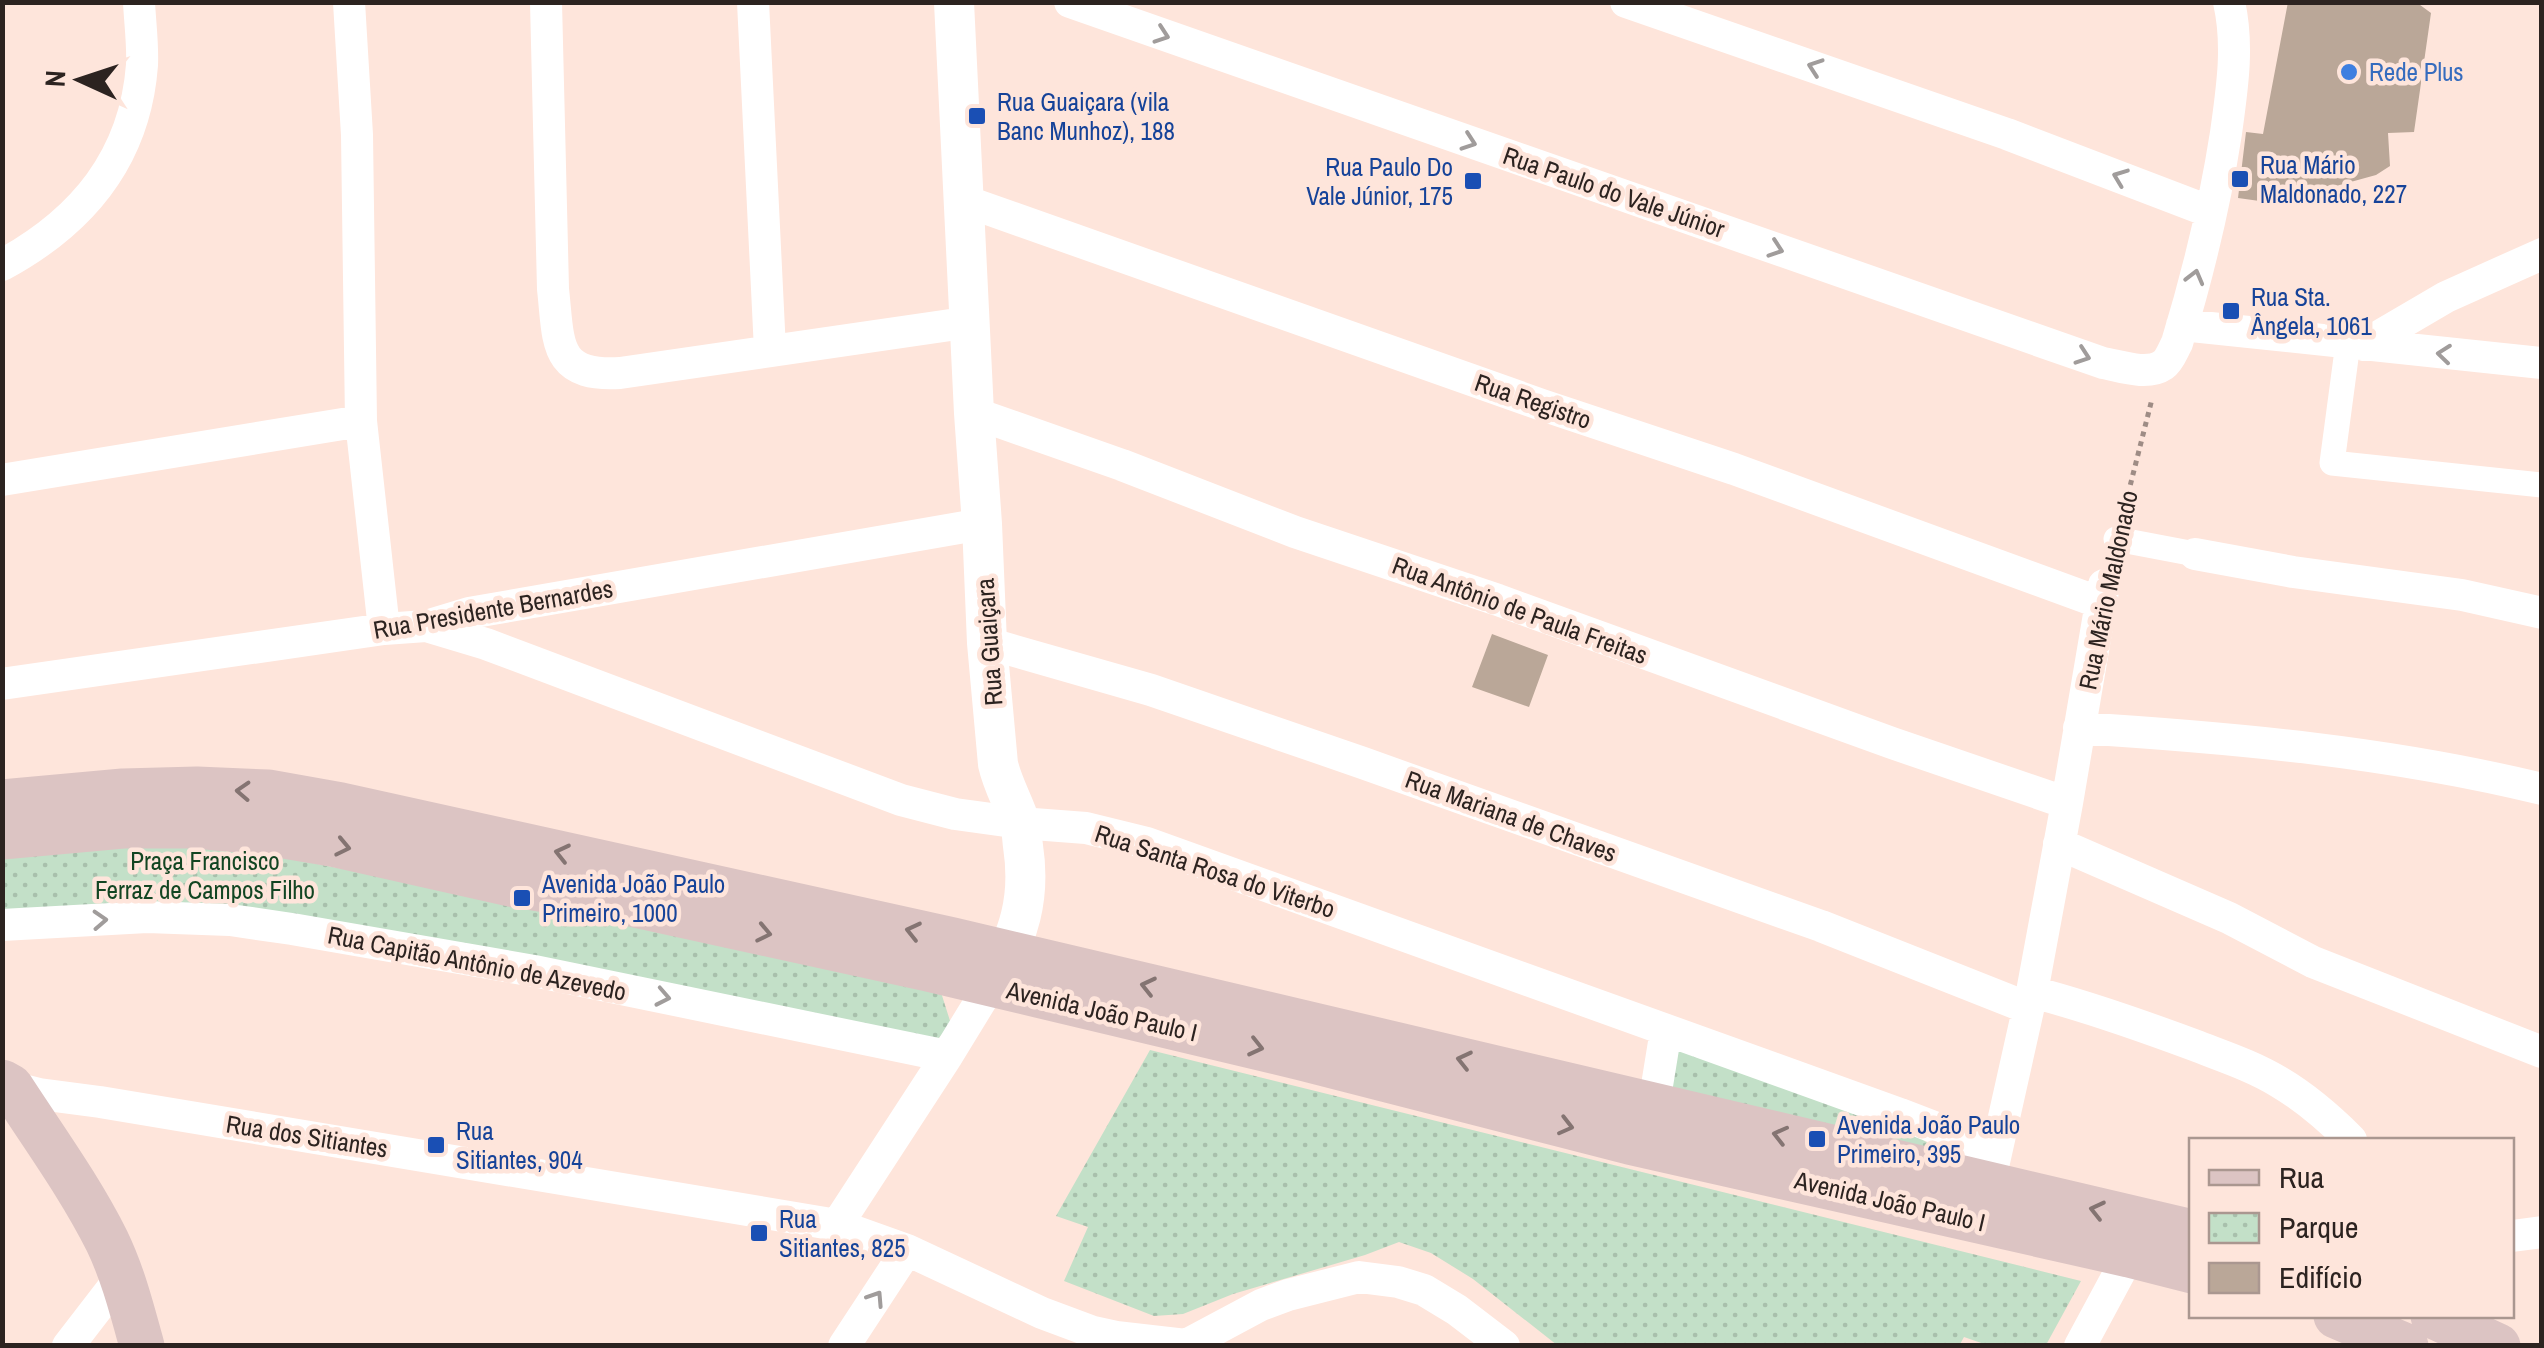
<svg xmlns="http://www.w3.org/2000/svg" width="2544" height="1348" font-family="'Archivo Narrow',sans-serif">
<defs>
<pattern id="park-dots" width="8" height="8" patternUnits="userSpaceOnUse" patternTransform="scale(2.5)"><rect width="8" height="8" fill="#c3e0c8"/><path d="M2 2h.1M6 6h.1" fill="none" stroke="#a8c0ac" stroke-width="1.8" stroke-linecap="round"/></pattern>
</defs>
<rect width="100%" height="100%" fill="#fee5db"/>
<!-- park -->
<path fill="url(#park-dots)" d="M206,842l733,144 12,38 -13,15 -453,-88 -482,-34v-58l57,-9z
M1657,1035l253,96 79,54 -309,-74z
M1150,1050l931,231 -35,64h-59l-23,-8 -5,9 -402,-1 -84,-66 -42,-26 -32,-11 -34,13 -132,39 -50,20 -29,2 -90,-35 24,-54 -32,-11z"/>
<!-- building -->
<path fill="#baa798" d="M2288,2h128l15,11 -17,119 -26,1 2,33 -14,9 -102,28 -36,-5 8,-66 17,2z
M1492,634l56,21 -19,52 -57,-20z"/>
<g fill="none" stroke-linecap="round" stroke-linejoin="round">
<!-- path -->
<path stroke="#9e8c85" stroke-width="5" stroke-dasharray="5 5" stroke-linecap="butt" d="M2123,514l29,-115"/>
<!-- pedestrian -->
<path stroke="#fff" stroke-width="25" d="M2348,343l-16,120 210,22
M2116,539l79,15"/>
<!-- minor -->
<path stroke="#fff" stroke-width="32" d="M349,2l8,133 4,286 23,208
M546,2l7,287c6,53 0,88 67,84l351,-51
M753,2l17,348
M1070,2l1033,361c17,3 44,13 60,2 7,-5 10,-15 14,-22 21,-69 38,-139 49,-210 6,-44 13,-87 3,-131
M1626,2l381,132 204,78
M965,201l577,204 192,64 367,134
M2,265c81,-44 133,-107 140,-200 1,-21 -2,-42 -3,-63
M2182,325l360,38
M2364,345l82,-48 96,-43
M974,413l148,52 173,67 203,68 394,143 175,60
M2,480l359,-59
M2195,554l98,18 169,23 80,18
M426,626l60,18 415,156 54,14 65,9 66,5 61,15 753,271 96,37
M987,643l164,47 212,73 458,163 207,82
M2,684l382,-55 42,-3 43,-13 513,-89
M2079,728c156,10 311,24 463,61
M2059,844l170,74 84,44 229,90
M2,925l145,-8 83,3 62,9 242,42 413,85
M2032,992c55,14 108,33 162,53 28,11 59,21 85,37 27,16 50,36 72,58
M11,1087l28,7 61,8 737,123 70,25 135,63 51,19 23,5 70,8 75,-40 27,-10 71,-18 39,5 26,8 33,20 47,36
M1654,1104l12,-74
M1992,1171l40,-179 35,-189 37,-218
M837,1225l110,-169 44,-72
M2512,1236l30,-4
M68,1346l54,-70
M844,1346l63,-96
M2080,1346l49,-91"/>
<!-- tertiary -->
<path stroke="#fff" stroke-width="40" d="M954,2l20,411 8,111 5,119 11,121c5,22 16,39 22,59 2,7 2,16 3,23 8,52 -4,90 -30,134"/>
<!-- secondary -->
<path stroke="#dcc4c3" stroke-width="45" d="M2,802l121,-11 74,-2 71,3 73,13 612,135 1239,292
M2,837l121,-11h72l65,6 72,12 183,41 111,18 302,66 374,89 327,84 500,113 63,16
M2,1082l9,5c33,51 69,100 96,154 16,33 25,69 35,105
M2336,1316l70,30
M2433,1316l65,30"/>
</g>
<!-- one-way arrows -->
<defs><path id="oneway-chevron" d="M-2-3.5L2.5 0L-2 3.5" fill="none" stroke-width="1.6" stroke-linecap="round" stroke-linejoin="round" transform="scale(2.5)"/></defs>
<g stroke="#a09c9b">
<use href="#oneway-chevron" transform="translate(1162 35) rotate(19)"/>
<use href="#oneway-chevron" transform="translate(1815 67) rotate(-161)"/>
<use href="#oneway-chevron" transform="translate(1469 142) rotate(19)"/>
<use href="#oneway-chevron" transform="translate(2120 177) rotate(-159)"/>
<use href="#oneway-chevron" transform="translate(1776 249) rotate(19)"/>
<use href="#oneway-chevron" transform="translate(2195 277) rotate(-75)"/>
<use href="#oneway-chevron" transform="translate(2444 354) rotate(-174)"/>
<use href="#oneway-chevron" transform="translate(2083 356) rotate(19)"/>
<use href="#oneway-chevron" transform="translate(100 920) rotate(-3)"/>
<use href="#oneway-chevron" transform="translate(663 997) rotate(11)"/>
<use href="#oneway-chevron" transform="translate(876 1298) rotate(-57)"/>
</g>
<g stroke="#847472">
<use href="#oneway-chevron" transform="translate(243 791) rotate(-177)"/>
<use href="#oneway-chevron" transform="translate(343 847) rotate(12)"/>
<use href="#oneway-chevron" transform="translate(562 853) rotate(-167)"/>
<use href="#oneway-chevron" transform="translate(913 931) rotate(-167)"/>
<use href="#oneway-chevron" transform="translate(764 933) rotate(12)"/>
<use href="#oneway-chevron" transform="translate(1148 986) rotate(-167)"/>
<use href="#oneway-chevron" transform="translate(1256 1047) rotate(13)"/>
<use href="#oneway-chevron" transform="translate(1464 1060) rotate(-167)"/>
<use href="#oneway-chevron" transform="translate(1566 1126) rotate(14)"/>
<use href="#oneway-chevron" transform="translate(1780 1135) rotate(-166)"/>
<use href="#oneway-chevron" transform="translate(2097 1210) rotate(-167)"/>
</g>
<!-- markers -->
<circle fill="#3f7fe0" stroke="#fee5db" stroke-width="4" cx="2349" cy="72" r="10"/>
<g fill="#1a4fb4" stroke="#fee5db" stroke-width="4">
<rect x="967" y="106" width="20" height="20" rx="5"/>
<rect x="2230" y="169" width="20" height="20" rx="5"/>
<rect x="1463" y="171" width="20" height="20" rx="5"/>
<rect x="2221" y="301" width="20" height="20" rx="5"/>
<rect x="512" y="888" width="20" height="20" rx="5"/>
<rect x="1807" y="1129" width="20" height="20" rx="5"/>
<rect x="426" y="1135" width="20" height="20" rx="5"/>
<rect x="749" y="1223" width="20" height="20" rx="5"/>
</g>
<g text-anchor="middle" dominant-baseline="central" stroke-width="9" stroke-linejoin="round" paint-order="stroke">
<!-- shop labels -->
<g font-size="25" fill="#366cbe" stroke="#fee5db" text-anchor="start">
<text x="2369" y="72">Rede Plus</text>
</g>
<!-- transit labels -->
<g font-size="25" fill="#164399" stroke="#fee5db" text-anchor="start">
<text x="997" y="102">Rua Guaiçara (vila<tspan x="997" dy="29">Banc Munhoz), 188</tspan></text>
<text x="2260" y="165">Rua Mário<tspan x="2260" dy="29">Maldonado, 227</tspan></text>
<text x="1453" y="167" text-anchor="end">Rua Paulo Do<tspan x="1453" dy="29">Vale Júnior, 175</tspan></text>
<text x="2251" y="297">Rua Sta.<tspan x="2251" dy="29">Ângela, 1061</tspan></text>
<text x="542" y="884">Avenida João Paulo<tspan x="542" dy="29">Primeiro, 1000</tspan></text>
<text x="1837" y="1125">Avenida João Paulo<tspan x="1837" dy="29">Primeiro, 395</tspan></text>
<text x="456" y="1131">Rua<tspan x="456" dy="29">Sitiantes, 904</tspan></text>
<text x="779" y="1219">Rua<tspan x="779" dy="29">Sitiantes, 825</tspan></text>
</g>
<!-- street labels -->
<g font-size="25" fill="#2c2320" stroke="#fee5db">
<text transform="translate(1614 192) rotate(19)">Rua Paulo do Vale Júnior</text>
<text transform="translate(1533 401) rotate(19)">Rua Registro</text>
<text transform="translate(2108 590) rotate(-78)">Rua Mário Maldonado</text>
<text transform="translate(493 609) rotate(-10)">Rua Presidente Bernardes</text>
<text transform="translate(1520 610) rotate(20)">Rua Antônio de Paula Freitas</text>
<text transform="translate(989 642) rotate(-94)">Rua Guaiçara</text>
<text transform="translate(1511 816) rotate(20)">Rua Mariana de Chaves</text>
<text transform="translate(1215 871) rotate(18)">Rua Santa Rosa do Viterbo</text>
<text transform="translate(477 963) rotate(11)">Rua Capitão Antônio de Azevedo</text>
<text transform="translate(1102 1011) rotate(13)">Avenida João Paulo I</text>
<text transform="translate(307 1136) rotate(9)">Rua dos Sitiantes</text>
<text transform="translate(1890 1201) rotate(13)">Avenida João Paulo I</text>
</g>
<!-- park labels -->
<g font-size="25" fill="#124522" stroke="#fee5db">
<text x="205" y="861">Praça Francisco<tspan x="205" dy="29">Ferraz de Campos Filho</tspan></text>
</g>
</g>
<!-- border -->
<rect width="2544" height="1348" fill="none" stroke="#2c2320" stroke-width="10"/>
<!-- legend -->
<rect x="2189" y="1138" width="325" height="180" fill="#fee5db" stroke="#aa9790" stroke-width="2.5"/>
<rect x="2209" y="1170" width="50" height="15" fill="#dcc4c3" stroke="#aa9790" stroke-width="2.5"/>
<text x="2279" y="1188" font-size="30" fill="#2c2320">Rua</text>
<rect x="2209" y="1213" width="50" height="30" fill="url(#park-dots)" stroke="#aa9790" stroke-width="2.5"/>
<text x="2279" y="1238" font-size="30" fill="#2c2320">Parque</text>
<rect x="2209" y="1263" width="50" height="30" fill="#baa798" stroke="#aa9790" stroke-width="2.5"/>
<text x="2279" y="1288" font-size="30" fill="#2c2320">Edifício</text>
<!-- north arrow -->
<g transform="translate(80 80) rotate(273)" stroke="#fee5db" stroke-width="8" paint-order="stroke">
<path d="M0-8L18 38L0 25L-18 38Z" fill="#2c2320"/>
<text y="-15" font-size="28" font-weight="bold" text-anchor="middle" fill="#2c2320">N</text>
</g>
</svg>
